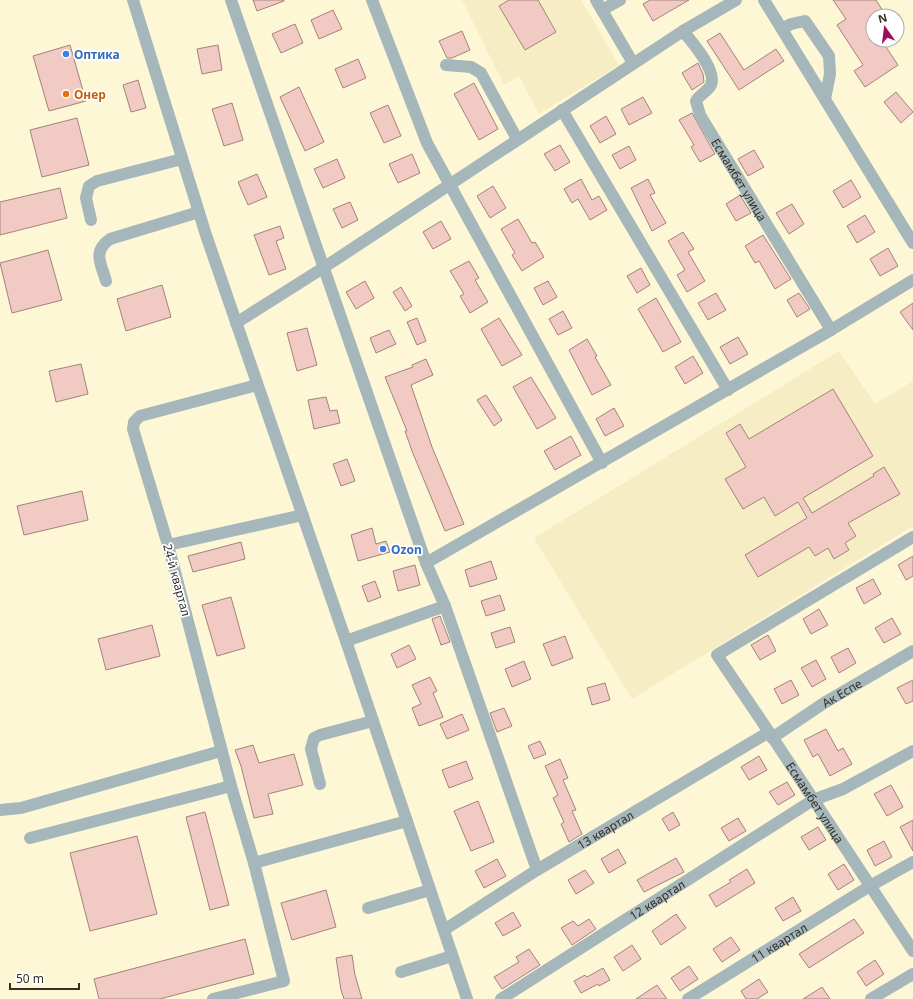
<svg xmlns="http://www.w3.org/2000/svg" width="913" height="999" font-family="'Noto Sans',sans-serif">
<rect width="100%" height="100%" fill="#fef7d6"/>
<!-- built -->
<path fill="#f6edc5" d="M462,0h119l38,65 -80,49 -20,-38 -15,9z
M839,351l36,53 38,-23v145l-281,173 -98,-161z"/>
<!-- building -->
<path fill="#f0cac3" stroke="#a4827c" d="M253,0h31v1l-27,10z
M509,0h29l18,32 -31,18 -26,-44z
M650,0h39l-36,21 -10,-17z
M833,0h43l10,16h-13v24h24l-11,7 12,18 -33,22 -11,-16 9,-6 -26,-40 9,-6z
M333,10l9,19 -23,10 -8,-19z
M295,24l8,19 -22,10 -9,-19z
M462,31l8,19 -18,8h-5l-8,-17z
M720,33l24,37 32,-21 8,12 -45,29 -32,-49z
M70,45l16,56 -37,10 -16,-55z
M218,45l4,25 -20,4 -5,-25z
M358,59l8,19 -23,10 -8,-19z
M698,63l5,11 1,8 -12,8 -10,-17z
M138,80l8,28 -15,4 -8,-27z
M474,83l24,46 -19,11 -25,-46z
M299,87l25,55 -19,9 -25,-54z
M896,92l17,20 -12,11 -17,-21z
M643,97l9,16 -23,12 -8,-16z
M232,103l11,37 -19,6 -12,-37z
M388,105l13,31 -17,7 -14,-30z
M692,113l23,41 -15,8 -9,-15 3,-2 -15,-25z
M606,116l10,18 -16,9 -10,-17z
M77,118l12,47 -47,12 -12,-47z
M560,145l10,17 -15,9 -11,-17z
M629,146l7,14 -16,9 -8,-14z
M754,150l10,17 -16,9 -10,-17z
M412,154l8,19 -22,10 -9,-19z
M337,159l8,19 -22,10 -9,-19z
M257,174l10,23 -19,8 -10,-23z
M581,179l11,21 7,-4 8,14 -17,10 -12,-21 -6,4 -8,-14z
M648,179l7,14 -5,2 16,28 -14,8 -21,-43z
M851,180l10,17 -18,11 -10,-17z
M493,186l13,22 -16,10 -13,-22z
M60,188l7,30 -67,17v-33z
M740,195l11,18 -15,8 -10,-17z
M350,202l8,18 -16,8 -9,-19z
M792,204l12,20 -15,10 -13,-21z
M865,215l10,17 -18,11 -10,-17z
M518,219l14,24 3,-1 9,15 -22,14 -10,-16 3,-2 -14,-24z
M441,221l10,18 -18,10 -10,-17z
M280,226l4,12 -8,3 10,28 -17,6 -15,-40z
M683,232l11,17 -6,3 17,29 -18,11 -10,-17 8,-5 -17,-29z
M763,235l28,44 -16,10 -16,-28 -4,2 -10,-17z
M888,248l10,18 -18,10 -10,-17z
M48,250l14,50 -50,13 -12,-50z
M469,261l10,17 -4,2 13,22 -18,11 -10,-17 4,-2 -14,-23z
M641,268l9,17 -13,8 -10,-17z
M365,281l9,17 -18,11 -10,-17z
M548,281l9,16 -14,8 -9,-17z
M162,285l9,32 -45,14 -9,-32z
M401,287l11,19 -7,5 -12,-19z
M716,293l10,17 -18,10 -10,-17z
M799,293l11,16 -13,8 -10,-17z
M656,298l25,44 -18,10 -25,-43z
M913,303v27l-13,-18z
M563,311l9,17 -14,7 -9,-16z
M417,318l9,23 -9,4 -10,-23z
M499,318l23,37 -20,11 -21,-37z
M307,328l10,37 -20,6 -10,-38z
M389,330l7,14 -20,9 -6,-15z
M738,337l10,17 -18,10 -10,-17z
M587,339l10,17 -2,1 16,28 -19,10 -23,-45z
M693,356l10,17 -18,11 -10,-17z
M426,359l7,16 -22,10 21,62 32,77 -19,7 -33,-80 -7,-20h2l-22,-54 28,-10 -1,-2z
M81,364l7,30 -32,8 -7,-31z
M531,377l25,41 -19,11 -24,-42z
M833,389l40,67 -70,42 9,15 62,-37 -1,-2 11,-7 16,27 -52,29 8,13 -11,7 4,7 -15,9 -6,-11 -13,8 -6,-9 -51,30 -13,-22 62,-37 -9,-16 -23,14 -11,-19 -21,12 -18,-30 21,-12 -20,-34 14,-9 9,15z
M486,395l16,25 -8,6 -17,-26z
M326,397l4,14 7,-1 3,13 -26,6 -6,-29z
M614,408l10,18 -19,10 -9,-17z
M571,436l10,19 -26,15 -11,-19z
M347,459l8,22 -14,5 -8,-22z
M82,491l6,29 -64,15 -7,-29z
M372,528l4,16 10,-3 4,11 -32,9 -7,-26z
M241,542l4,17 -52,13 -5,-16z
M913,556v20l-7,4 -8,-15z
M491,561l6,18 -27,8 -5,-17z
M415,565l5,20 -22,6 -5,-20z
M873,579l8,15 -17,10 -8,-16z
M375,581l6,16 -13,5 -6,-16z
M500,595l5,15 -19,6 -5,-15z
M231,597l14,51 -28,8 -15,-51z
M819,609l9,16 -17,9 -8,-15z
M440,616l10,26 -9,3 -9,-26z
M892,618l9,16 -17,9 -9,-15z
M152,625l8,31 -54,14 -8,-31z
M510,627l5,15 -19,6 -5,-15z
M768,635l8,16 -16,9 -9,-15z
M565,636l8,22 -21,8 -9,-22z
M409,645l7,14 -19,9 -6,-14z
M848,648l8,15 -17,10 -8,-16z
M816,660l10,19 -14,8 -11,-19z
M524,661l7,18 -19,8 -7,-18z
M430,677l7,14 -4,2 10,24 -24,9 -7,-18 9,-4 -9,-19z
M791,680l8,15 -17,9 -8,-15z
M913,680v21l-7,3 -9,-16z
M605,683l5,17 -18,5 -5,-17z
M504,708l8,18 -15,6 -7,-19z
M462,714l7,16 -22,9 -7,-15z
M826,729l12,22 5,-3 9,16 -22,12 -12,-22 -5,3 -9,-17z
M540,741l6,13 -12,5 -6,-13z
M253,745l6,18 35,-9 9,31 -35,9 5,20 -19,4 -13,-52 -6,-16z
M759,756l8,14 -18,10 -8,-13z
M560,759l8,19 -5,2 13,30 -4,1 10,23 -13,8 -8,-18 3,-2 -11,-24 5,-3 -13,-29z
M466,761l7,18 -24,9 -7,-18z
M787,782l8,13 -17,10 -9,-13z
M891,785l12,22 -16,9 -13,-22z
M478,801l16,41 -23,9 -17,-40z
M205,812l24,93 -19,5 -24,-93z
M673,812l7,13 -11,6 -7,-12z
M738,818l8,13 -17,10 -8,-13z
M913,820v31l-13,-24z
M818,827l8,13 -17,10 -8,-13z
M137,836l20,78 -67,17 -20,-78z
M884,841l8,16 -17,9 -8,-16z
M618,849l8,14 -17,10 -8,-14z
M676,858l8,14 -40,20 -7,-12z
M497,859l9,17 -22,12 -9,-17z
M844,864l10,16 -16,10 -10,-16z
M747,869l8,14 -39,24 -7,-12 22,-13 -2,-2z
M585,870l9,13 -18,11 -8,-14z
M326,890l10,37 -44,13 -11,-37z
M793,897l8,14 -18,10 -8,-13z
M513,912l8,14 -18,10 -8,-13z
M676,914l10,14 -25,17 -9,-14z
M589,919l7,10 -24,16 -11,-17 12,-7 5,5z
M854,919l10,14 -55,35 -10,-14z
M731,937l9,13 -18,12 -9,-13z
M245,939l9,35 -94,25h-61l-5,-20z
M632,945l9,14 -18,12 -9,-14z
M529,949l11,16 -38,24 -8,-12 25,-15 -3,-5z
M352,955l3,20 7,24h-18l-3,-9 -5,-32z
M875,960l9,14 -18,12 -9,-14z
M689,966l9,13 -18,12 -9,-13z
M603,968l7,12 -11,6 -1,-2 -17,9 -7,-12 11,-6 2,2z
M759,979l9,13 -11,7h-11l-5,-8z
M657,985l10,14h-31z
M822,987l8,12h-27z"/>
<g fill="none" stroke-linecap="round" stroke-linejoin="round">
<!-- minor -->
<g stroke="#a6b7bb" stroke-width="12">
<path d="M133,0l73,235 140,406 121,358"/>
<path d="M231,0l195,563"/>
<path d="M372,0l55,143 175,320"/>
<path d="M596,0l37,63"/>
<path d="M764,0l149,243"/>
<path d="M602,10l18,-10"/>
<path d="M782,29l9,-5 14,-3 24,35 1,18 -5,25"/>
<path id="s1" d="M683,31c9,11 34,39 28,54 -3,6 -11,9 -15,16l4,14 131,215"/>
<path d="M446,65l25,2 10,6 36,66"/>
<path d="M562,110l166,280"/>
<path d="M91,220l-5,-22 3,-12 8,-5 85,-22"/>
<path d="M106,281c-5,-18 -14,-29 4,-42l89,-27"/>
<path d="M236,323l87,-55 360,-237 53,-31"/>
<path id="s2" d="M913,537l-196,118 52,77 144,219"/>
<path d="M168,545l135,-30"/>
<path d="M445,606l92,264"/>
<path d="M346,641l99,-35 -19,-43 405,-233 82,-50"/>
<path id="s3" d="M772,738l52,-35 89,-52"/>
<path d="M320,784l-9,-35 3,-11 6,-3 53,-14"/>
<path d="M0,810l21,-2 200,-57"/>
<path d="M30,838l201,-52"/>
<path d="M254,863l153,-42"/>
<path d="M368,908l62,-18"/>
<path id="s4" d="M444,930l93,-60 232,-138"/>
<path d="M401,972l51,-16"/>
<path d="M213,999l71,-18 -30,-118 -23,-77 -63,-241 -35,-116 1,-7 6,-6 117,-31"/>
<path id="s5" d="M501,999l312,-199 30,-11 70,-38"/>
<path id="s6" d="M688,999l182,-113 43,-24"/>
<path d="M871,999l42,-25"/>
</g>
</g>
<!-- markers -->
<g fill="#3f7fe0" stroke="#fff" stroke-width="1.5">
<circle cx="66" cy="54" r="4"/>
<circle cx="383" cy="549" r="4"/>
</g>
<circle fill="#e8710a" stroke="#fff" stroke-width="1.5" cx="66" cy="94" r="4"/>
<g text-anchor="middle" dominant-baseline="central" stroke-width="3.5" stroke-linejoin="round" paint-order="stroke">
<!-- shop labels -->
<g font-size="12" font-weight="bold" fill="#366cbe" stroke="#fff" text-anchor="start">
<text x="74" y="54">Оптика</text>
<text x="391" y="549">Ozon</text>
</g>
<!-- food labels -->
<g font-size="12" font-weight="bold" fill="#c56008" stroke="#fff" text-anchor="start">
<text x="74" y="94">Онер</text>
</g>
<!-- street labels -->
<g font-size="12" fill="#333024" stroke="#fff">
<text stroke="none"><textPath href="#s1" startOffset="175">Есмамбет улица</textPath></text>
<text transform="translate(177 580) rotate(75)">24-й квартал</text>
<text stroke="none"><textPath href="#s3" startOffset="83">Ак Еспе</textPath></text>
<text stroke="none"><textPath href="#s2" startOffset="406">Есмамбет улица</textPath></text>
<text stroke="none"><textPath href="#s4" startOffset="190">13 квартал</textPath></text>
<text stroke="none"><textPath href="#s5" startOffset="185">12 квартал</textPath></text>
<text stroke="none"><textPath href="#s6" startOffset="107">11 квартал</textPath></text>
</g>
</g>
<!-- north arrow -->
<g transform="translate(885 28) rotate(346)"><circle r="19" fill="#ffffff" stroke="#adaca7"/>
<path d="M0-3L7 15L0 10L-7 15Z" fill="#9d0d5a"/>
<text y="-6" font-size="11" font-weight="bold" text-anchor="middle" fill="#333024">N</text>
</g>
<!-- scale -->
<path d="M10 983v6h69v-6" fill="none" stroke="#333024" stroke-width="2"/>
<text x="16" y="983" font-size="12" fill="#333024" stroke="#ffffff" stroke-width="3" paint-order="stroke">50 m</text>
</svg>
